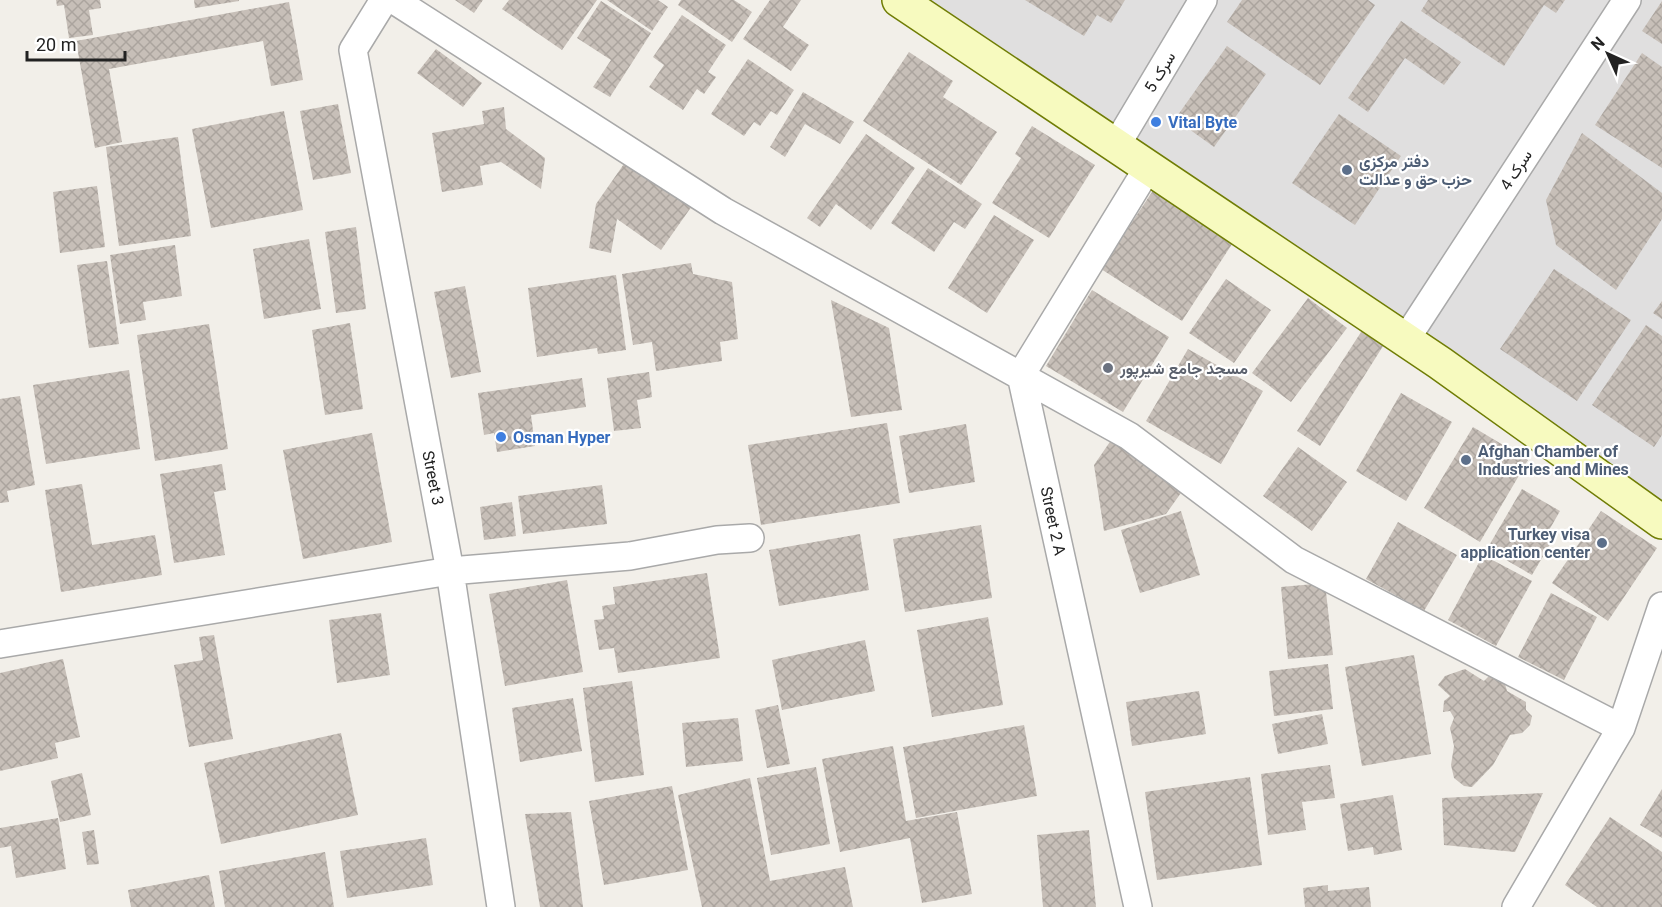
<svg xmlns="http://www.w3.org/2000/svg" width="1662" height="907" font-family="Roboto,Vazirmatn,sans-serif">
<defs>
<pattern id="building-cross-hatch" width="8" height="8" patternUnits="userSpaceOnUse" patternTransform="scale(1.5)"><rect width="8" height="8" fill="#c7bfb8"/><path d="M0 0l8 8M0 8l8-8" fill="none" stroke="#aba49e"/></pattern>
</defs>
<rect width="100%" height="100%" fill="#f2efe9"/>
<!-- residential -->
<path fill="#e0dfdf" d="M899,0h763v522z"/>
<!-- building -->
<path fill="url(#building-cross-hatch)" d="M56,0h44l1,8 -12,2 4,25 -24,3 -5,-33 -7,1z
M194,0h45v1l-44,7z
M455,0h28l-9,13z
M509,0h88l-35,50 -60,-41z
M607,0h51l10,7 -16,24z
M681,0h53l18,12 -20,30 -54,-37z
M770,0h31l-18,27 26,18 -18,26 -48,-32z
M1025,0h100l-14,23 -14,-8 -13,21z
M1242,0h126l7,5 -55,80 -93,-63z
M1428,0h137l-9,13 -12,-8 -40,61 -83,-55z
M601,1l50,32 -41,64 -17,-10 18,-27 -34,-22z
M1662,1v43l-20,-13z
M289,2l14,78 -32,6 -8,-45 -154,28 13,73 -27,6 -19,-107z
M682,15l44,30 -18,27 8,5 -12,17 -7,-5 -14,21 -34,-23 15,-22 -11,-8z
M1401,21l60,41 -17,23 -39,-27 -37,54 -20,-14z
M1227,46l39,28 -52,73 -39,-28z
M436,49l46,34 -19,24 -46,-34z
M909,52l44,29 -10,16 54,35 -36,53 -98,-64z
M1642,53l20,14v101l-67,-43z
M748,59l46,31 -17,25 -6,-4 -11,15 -6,-4 -10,14 -33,-22z
M803,92l51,30 -14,22 -35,-20 -20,33 -15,-10z
M338,104l13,69 -38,7 -13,-69z
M504,107l2,22 39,29 -4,31 -40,-27 -21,4 3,19 -41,7 -10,-59 52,-9 -2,-13z
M284,111l19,99 -92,18 -19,-99z
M1339,114l62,42 -46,69 -63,-42z
M1032,126l63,39 -46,73 -57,-35 29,-45 -6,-4z
M1582,133l80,60v26l-46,71 -60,-45 -10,-45z
M866,134l49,34 -44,62 -35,-26 -16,23 -13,-9z
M178,137l13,99 -72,10 -13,-99z
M626,161l66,45 -31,44 -44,-31 -6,34 -22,-5 7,-44z
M928,168l54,36 -17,25 -11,-7 -20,30 -43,-29z
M97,186l8,61 -45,6 -7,-61z
M1154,189l80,52 -52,80 -81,-52z
M994,215l40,25 -47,73 -39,-25z
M356,227l10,82 -30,4 -11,-81z
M309,239l12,70 -57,10 -11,-70z
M175,245l7,51 -39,6 3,18 -26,4 -10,-69z
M107,261l12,83 -30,4 -12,-83z
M691,263l2,11 39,8 6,57 -18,3 2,19 -66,10 -4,-29 -19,3 -11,-71z
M1554,269l77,51 -54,81 -77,-52z
M616,275l10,75 -28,4 -1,-6 -60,9 -9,-69z
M1226,279l45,31 -37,53 -45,-30z
M465,286l16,86 -30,6 -17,-86z
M1092,290l77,47 -46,75 -77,-46z
M1308,298l39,30 -56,74 -39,-29z
M831,300l58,28 13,82 -51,7z
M1662,301v18l-9,-6z
M350,323l13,86 -38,6 -13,-85z
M209,324l19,125 -73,12 -18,-126z
M1646,325l16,11v99l-8,12 -62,-42z
M1363,329l22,14 -65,103 -23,-15z
M1188,349l75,42 -42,73 -75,-43z
M129,370l11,79 -94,15 -13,-79z
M649,372l3,25 -15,3 4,28 -27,3 -7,-53z
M582,378l4,29 -55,8 4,31 -38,6 -3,-19 -10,2 -6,-42z
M1401,393l51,29 -46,79 -50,-30z
M20,396l15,89 -28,6 2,11 -9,1v-104z
M887,423l13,80 -139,22 -13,-80z
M966,424l9,58 -66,11 -10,-57z
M1473,427l55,33 -48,82 -56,-34z
M372,433l20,109 -89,17 -20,-109z
M1116,433l72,50 -22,31 -62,17 -10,-66z
M1298,447l49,35 -35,49 -49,-35z
M222,464l4,26 -12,2 11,63 -51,8 -14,-89z
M82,484l10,61 63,-10 7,40 -101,17 -16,-102z
M602,485l5,39 -84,10 -5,-38z
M1522,489l38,22 -12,21 7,4 -23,39 -45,-26z
M512,502l4,34 -32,4 -4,-33z
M1181,511l19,64 -60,18 -19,-63z
M1601,511l56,37 -49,73 -56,-38z
M1398,522l59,33 -33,56 -58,-32z
M981,525l11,73 -87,14 -12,-73z
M860,534l9,56 -90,16 -10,-56z
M1483,555l49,26 -36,65 -48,-26z
M707,573l13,85 -102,15 -4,-25 -15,2 -5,-30 10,-1 -2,-13 13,-2 -2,-17z
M567,580l16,92 -78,14 -16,-92z
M1325,583l8,72 -45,4 -7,-72z
M1551,593l46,24 -33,63 -46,-23z
M381,613l9,62 -53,8 -8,-63z
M988,617l15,88 -71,12 -15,-87z
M214,635l19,104 -44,8 -15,-82 29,-5 -4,-23z
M865,640l10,51 -93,19 -10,-50z
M1414,655l17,99 -69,12 -17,-99z
M63,659l17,78 -25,6 3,15 -58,13v-98z
M1328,664l5,45 -59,7 -5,-45z
M1465,669l19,12 8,-8 12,8 3,10 19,11v8l6,6 -2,9 -8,8 -12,2 -17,30 -21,22 -8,-1 -10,-8 -3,-13 3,-19 -4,-18 4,-10 -4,-7 -7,1 1,-11 6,-5 -12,-11 7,-9z
M632,681l12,94 -49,7 -12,-94z
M1199,691l7,43 -74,12 -6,-44z
M573,698l9,53 -62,11 -8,-54z
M778,705l12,59 -23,4 -12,-58z
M1322,714l6,30 -50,10 -6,-30z
M738,718l5,43 -57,6 -4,-44z
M1024,725l13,71 -121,22 -13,-71z
M341,733l17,82 -137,29 -17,-81z
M893,746l13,75 51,-9 15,82 -50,9 -12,-65 -70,14 -18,-93z
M1330,765l5,33 -33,4 4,28 -38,5 -7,-61z
M816,767l14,77 -59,11 -14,-77z
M82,773l9,42 -31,7 -9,-41z
M1250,777l12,88 -105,15 -12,-88z
M750,778l20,103 75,-14 8,40h-151l-24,-112z
M672,786l16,84 -84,15 -15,-84z
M1662,789v49l-22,-13z
M1543,793l-28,59 -71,-7 -2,-47z
M1393,795l9,55 -28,5 -1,-8 -25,4 -8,-47z
M571,812l12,95h-43l-15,-93z
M1610,817l52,35v55h-65l-32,-22z
M58,818l8,51 -50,9 -5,-32 -11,2v-20z
M94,830l5,34 -12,1 -5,-33z
M1089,830l7,77h-53l-6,-72z
M426,838l7,47 -86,13 -7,-47z
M325,852l9,55h-109l-6,-36z
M209,875l6,32h-84l-3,-17z
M1328,885v6l41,-4 2,20h-66l-2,-19z"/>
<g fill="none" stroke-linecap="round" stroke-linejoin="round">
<!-- street casing -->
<g stroke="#a9a9a9" stroke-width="30">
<path id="street" d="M384,0l-31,50 97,521 51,336
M394,0l329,211 406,225 165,124 327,168
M1117,144l86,-144
M1406,339l221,-339
M0,644l450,-73 180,-15 87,-16 33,-2
M1138,907l-117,-532 128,-209
M1516,907l105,-179 41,-122"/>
</g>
<!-- secondary casing -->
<g stroke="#707d05" stroke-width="36">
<path id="secondary" d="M899,0l541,363 222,159"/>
</g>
<!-- street -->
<use href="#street" stroke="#fff" stroke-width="27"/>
<!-- secondary -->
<use href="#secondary" stroke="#f7fabf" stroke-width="33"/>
</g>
<!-- markers -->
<g fill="#3f7fe0" stroke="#fff" stroke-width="2">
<circle cx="1156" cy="122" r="6"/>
<circle cx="501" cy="437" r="6"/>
</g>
<g fill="#5c6f8a" stroke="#fff" stroke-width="2">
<circle cx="1347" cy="170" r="6"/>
<circle cx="1466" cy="460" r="6"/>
<circle cx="1602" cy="543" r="6"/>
</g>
<circle fill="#6b7280" stroke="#fff" stroke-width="2" cx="1108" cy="368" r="6"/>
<g text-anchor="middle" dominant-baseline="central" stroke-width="4.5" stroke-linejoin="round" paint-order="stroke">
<!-- street labels -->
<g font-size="16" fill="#222" stroke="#fff">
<text transform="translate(1160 72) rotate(-59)">سرک 5</text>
<text transform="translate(1516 170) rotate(-57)">سرک 4</text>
<text transform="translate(433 478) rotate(79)">Street 3</text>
<text transform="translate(1053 521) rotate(78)">Street 2 A</text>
</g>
<!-- shop labels -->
<g font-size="16" font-weight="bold" fill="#366cbe" stroke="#fff" text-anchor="start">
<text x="1168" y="122">Vital Byte</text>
<text x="513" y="437">Osman Hyper</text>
</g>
<!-- service labels -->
<g font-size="16" font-weight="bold" fill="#4e5e75" stroke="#fff" text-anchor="start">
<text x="1359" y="161">دفتر مرکزی<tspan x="1359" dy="18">حزب حق و عدالت</tspan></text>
<text x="1478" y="451">Afghan Chamber of<tspan x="1478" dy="18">Industries and Mines</tspan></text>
<text x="1590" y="534" text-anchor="end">Turkey visa<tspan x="1590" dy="18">application center</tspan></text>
</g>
<!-- worship labels -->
<g font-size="16" font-weight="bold" fill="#5b616d" stroke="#fff" text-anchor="start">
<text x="1120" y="368">مسجد جامع شیرپور</text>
</g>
</g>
<!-- north arrow -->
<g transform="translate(1608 54) rotate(315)" stroke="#ffffff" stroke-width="4.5" paint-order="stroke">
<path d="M0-4.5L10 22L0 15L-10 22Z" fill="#222222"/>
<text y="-9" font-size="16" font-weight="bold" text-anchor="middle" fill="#222222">N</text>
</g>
<!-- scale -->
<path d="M27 51v9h98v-9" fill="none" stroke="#222222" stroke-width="3"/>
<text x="36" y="51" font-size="18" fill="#222222" stroke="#ffffff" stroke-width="4.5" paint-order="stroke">20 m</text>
</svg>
